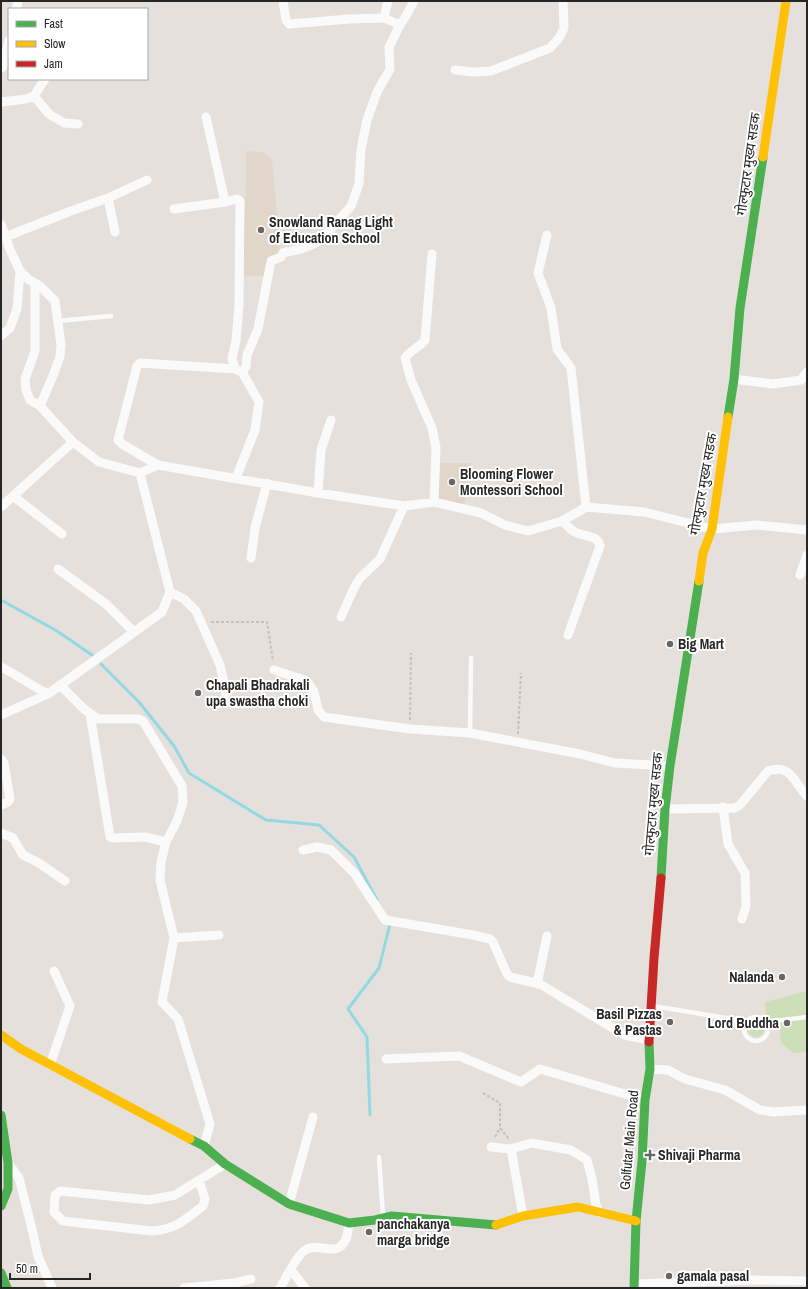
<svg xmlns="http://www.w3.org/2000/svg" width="808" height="1289" font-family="'Archivo Narrow','Noto Sans Devanagari',sans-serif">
<rect width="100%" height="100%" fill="#e5e0dc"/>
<!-- education -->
<path fill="#e0d6ca" d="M246,151l16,1 10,7 8,92 -1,5 -10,1 -4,19 -24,-1 5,-93z
M437,463h33l-6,43 -26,-6z"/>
<!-- green -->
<path fill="#ccdfb6" d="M807,991v61l-14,1 -12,-10 -1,-18 -14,-7 -1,-16z
M748 1029a8 8 0 1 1 16 0a8 8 0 1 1-16 0Z"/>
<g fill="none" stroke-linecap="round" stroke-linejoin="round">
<!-- stream -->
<path stroke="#92d9e4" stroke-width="3" d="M1,600l56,31 35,24
M101,664l38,38 35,44 15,27 77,47 53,5 35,32 23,43
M370,1115l-3,-78 -19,-28 31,-41 11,-44 -1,-2"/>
<!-- path -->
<path stroke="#c2c1c0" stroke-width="2" stroke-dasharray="3 2" stroke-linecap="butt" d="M211,622h56l6,39
M410,720l1,-67
M518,734l3,-61
M483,1093l17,10v25l9,11
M495,1137l5,-9"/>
<!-- lane -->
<path stroke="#fbfafa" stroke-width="4.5" d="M58,321l53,-5
M470,733l1,-75
M653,1006l73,12 14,3 5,2
M744 1029a12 12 0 1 1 24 0a12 12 0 1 1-24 0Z
M766,1022l41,-5
M379,1157l4,59"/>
<!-- street -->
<path stroke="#fbfafa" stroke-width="9" d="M283,1l3,19 3,4 60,-5 35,-1 16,7
M16,9l2,-8
M384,18l4,-17
M1,68l2,-1 6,-27
M455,70l18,2 18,-1 59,-23 9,-10 5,-10 -1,-27
M34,96l15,18 15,9 14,1
M1,102l25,-3 8,-3 11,-17
M108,198l7,34
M225,202l12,-3 3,2 -1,104 -3,36 -4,17 3,11
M174,209l51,-7 -19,-85
M1,224l10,28 9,19 8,8 12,7 15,15 6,44 -1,12 -8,21 -12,28
M547,235l-9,38 13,35 6,41 14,19 15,139
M5,237l66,-26 37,-13 39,-18
M432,254l-7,86c-6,8 -16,11 -20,18l6,22 21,48 4,20 -2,54
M1,336l9,-8 7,-19 3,-38
M734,379l39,5 28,-4 6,-8
M158,465l-36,-21 -4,-4 19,-74 3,-3 95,6 7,3
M140,473l18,-8 160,28 86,13 30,-4 47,11 24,12 23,6 34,-10 24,-14 58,5 68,17 45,-4 50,5
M236,478l19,-48 4,-28 -17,-30 4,-5 1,-12 11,-26 13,-68 10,-4 2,-4 18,-4 15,-6 15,-14 20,-23 8,-22 2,-34 6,-30 10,-28 13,-23 -1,-22 11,-22 6,-9 8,-15
M318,493l3,-43 10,-30
M13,496l49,38
M1,507l72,-65
M562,521c5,4 8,9 13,11 8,5 23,2 25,14l-32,89
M251,558l4,-30 12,-45
M58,569l48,35 28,28
M800,575l7,-20
M170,592l14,7 12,12 24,54 5,21 1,11
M341,617l13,-29 6,-10 20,-19 24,-53
M1,667c16,8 31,19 47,27
M274,670l33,11 7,11 4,18 6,7 86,12 60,4 110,21 35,9 55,3
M60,685l24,24 14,10h40l5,2 39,65 1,16 -6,19 -11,21 -5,20 -1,18 14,58 -12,64 16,17 32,105 -6,22
M90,714l20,123 3,1 32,-1 21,5
M1,715l47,-21 114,-82 8,-20 -30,-119 -41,-11 -26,-20 -33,-36 -10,-6 -4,-10 -1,-11 10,-28v-68
M1,759l3,4 6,36 -2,3 -7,3
M723,807l5,37 17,29 1,33 -4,13
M665,809l70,-1 5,-3 28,-34c23,-8 26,12 39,25
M1,833l12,5 10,17 16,8 26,18
M303,850l14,-3 14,3 24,24 30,46 88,15 17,4 3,3 14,32 3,3 30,7 84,51 25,5
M174,938l45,-3
M537,984l10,-48
M386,1059l73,-3 62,26 19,-13 105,31
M50,1065l20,-59 -16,-35
M650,1069l18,1 17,9 40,11 35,20 13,2 34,-2
M491,1147l20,2 12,67
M511,1149l20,-6 40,7 16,10 5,19 4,26 4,8
M8,1163l11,15 12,47 7,31 14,32
M199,1180l6,19 -2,7c-17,13 -28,24 -51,25l-89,-10 -9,-9 1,-17 5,-4 89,9 26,-5 50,-31
M289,1204l24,-87
M291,1270l14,18
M634,1284l120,-4 53,1
M184,1288l50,-5 17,-4
M280,1288c7,-11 15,-30 24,-37 14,-11 33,9 42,-12 2,-5 2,-11 3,-16"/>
<!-- fast -->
<path stroke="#4caf50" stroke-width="9" d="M728,417l6,-38 6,-71 23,-151
M661,878l4,-69 5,-43 29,-185
M1,1115l7,48v26l-7,17
M190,1139l14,7 21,18 64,40 60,19 26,-3 17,-4 104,9
M1,1273l6,15
M634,1288l2,-67 6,-60 3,-61 5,-31 -1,-27"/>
<!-- slow -->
<path stroke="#ffc107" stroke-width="9" d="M763,157l23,-156
M699,581l4,-28 9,-24 16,-112
M1,1035l20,14 169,90
M496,1225l27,-9 55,-9 58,14"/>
<!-- jam -->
<path stroke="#c62828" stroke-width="9" d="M649,1042l5,-84 7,-80"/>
</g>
<!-- markers -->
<g fill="#696766" stroke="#fff" stroke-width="1.5">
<circle cx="261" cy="230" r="4"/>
<circle cx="452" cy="482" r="4"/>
<circle cx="670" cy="644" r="4"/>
<circle cx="198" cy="693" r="4"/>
<circle cx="782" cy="977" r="4"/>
<circle cx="670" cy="1022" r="4"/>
<circle cx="787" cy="1023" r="4"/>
<path d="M648 1149h4v4h4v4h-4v4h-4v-4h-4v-4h4z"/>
<circle cx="369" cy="1232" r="4"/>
<circle cx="669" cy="1276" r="4"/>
</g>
<g text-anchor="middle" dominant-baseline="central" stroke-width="4" stroke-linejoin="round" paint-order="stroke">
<!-- street labels -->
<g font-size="14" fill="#262626" stroke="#fff">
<text transform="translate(748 164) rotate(-82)">गोल्फुटार मुख्य सडक</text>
<text transform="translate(703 484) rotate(-80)">गोल्फुटार मुख्य सडक</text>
<text transform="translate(653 804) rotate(-85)">गोल्फुटार मुख्य सडक</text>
<text transform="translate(629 1140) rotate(-85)">Golfutar Main Road</text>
</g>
<!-- poi labels -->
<g font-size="14" font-weight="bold" fill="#262626" stroke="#fff" text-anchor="start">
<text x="269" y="222">Snowland Ranag Light<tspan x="269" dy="16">of Education School</tspan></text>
<text x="460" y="474">Blooming Flower<tspan x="460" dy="16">Montessori School</tspan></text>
<text x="678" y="644">Big Mart</text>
<text x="206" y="685">Chapali Bhadrakali<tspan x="206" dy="16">upa swastha choki</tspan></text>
<text x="774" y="977" text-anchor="end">Nalanda</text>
<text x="662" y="1014" text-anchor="end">Basil Pizzas<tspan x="662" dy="16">&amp; Pastas</tspan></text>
<text x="779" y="1023" text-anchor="end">Lord Buddha</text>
<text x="658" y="1155">Shivaji Pharma</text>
<text x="377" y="1224">panchakanya<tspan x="377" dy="16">marga bridge</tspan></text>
<text x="677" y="1276">gamala pasal</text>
</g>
</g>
<!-- border -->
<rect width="808" height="1289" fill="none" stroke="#262626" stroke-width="4"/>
<!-- legend -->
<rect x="8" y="8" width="140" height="72" fill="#ffffff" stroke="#a8a8a8"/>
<rect x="16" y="21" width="20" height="6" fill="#4caf50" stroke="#a8a8a8"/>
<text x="44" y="28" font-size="12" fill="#262626">Fast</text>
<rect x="16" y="41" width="20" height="6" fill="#ffc107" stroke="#a8a8a8"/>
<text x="44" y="48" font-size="12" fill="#262626">Slow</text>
<rect x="16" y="61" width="20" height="6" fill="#c62828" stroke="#a8a8a8"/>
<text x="44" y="68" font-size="12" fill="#262626">Jam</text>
<!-- scale -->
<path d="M10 1273v6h80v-6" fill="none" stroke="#262626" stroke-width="2"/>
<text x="16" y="1273" font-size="12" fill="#262626" stroke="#ffffff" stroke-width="3" paint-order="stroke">50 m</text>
</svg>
